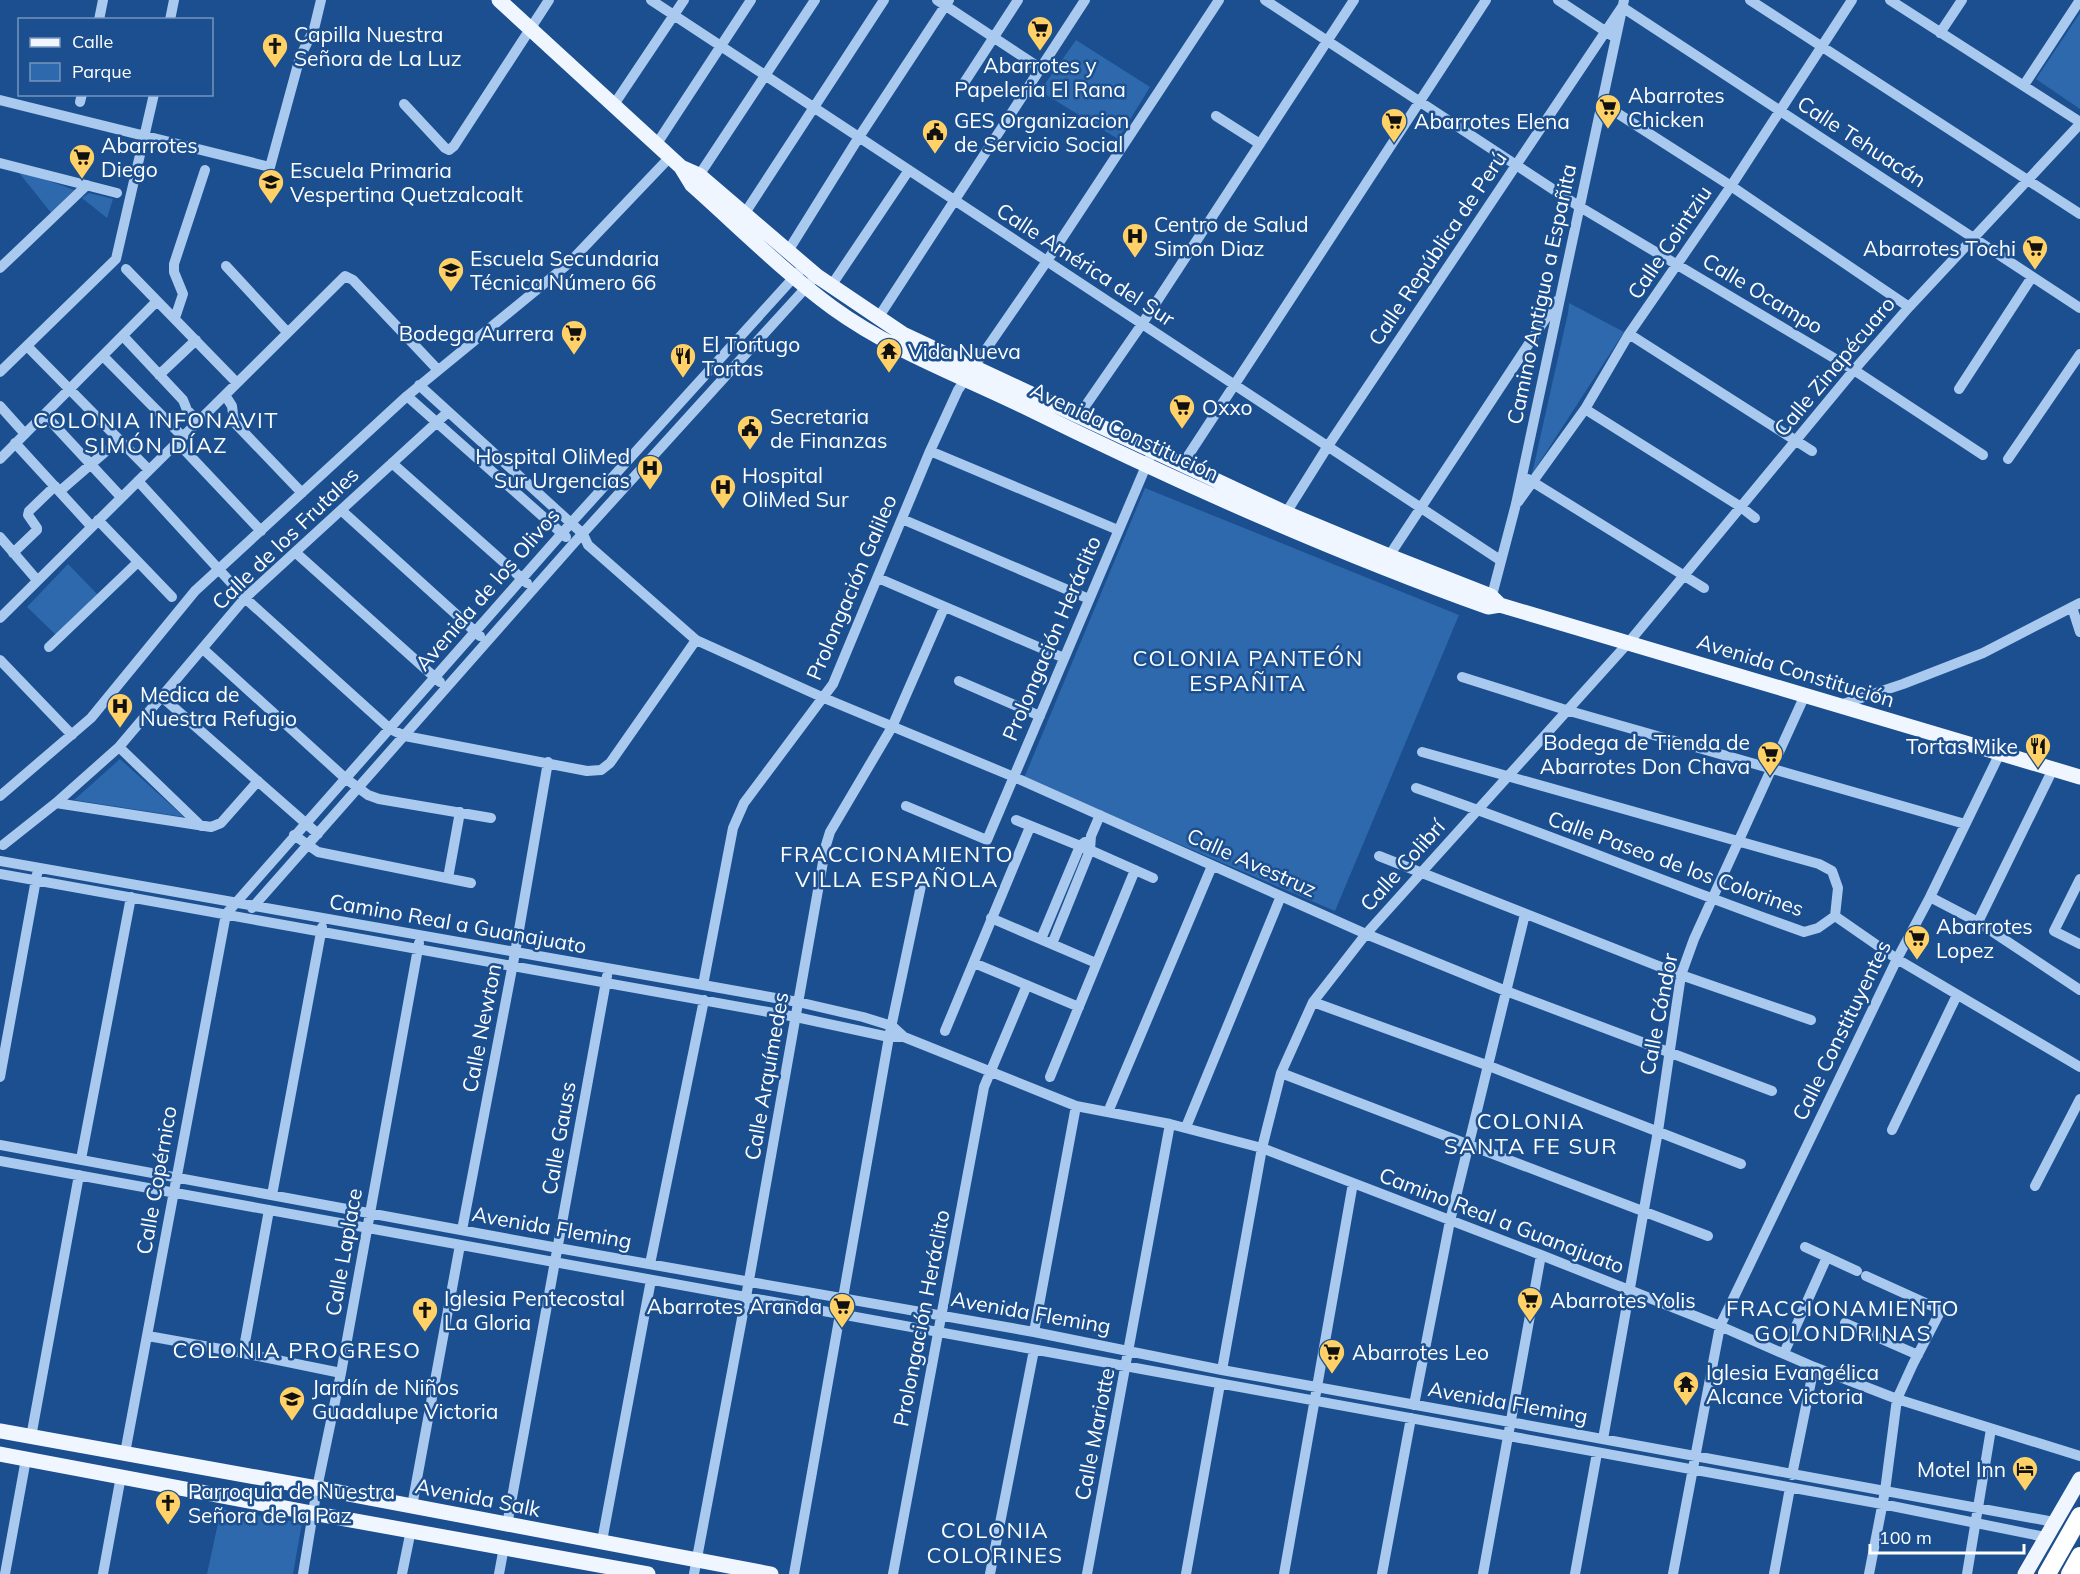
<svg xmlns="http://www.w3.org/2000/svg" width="2080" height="1574" font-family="Mulish,sans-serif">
<rect width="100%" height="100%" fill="#1b4f8f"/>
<!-- green -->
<path fill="#2e69ad" d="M2080,13v96l-44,-30z
M1076,40l74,47 -32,52 -78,-48z
M16,169l61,22 -25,23z
M89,193l24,6 -6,19 -25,-20z
M1569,303l55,29 -92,142 36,-161z
M1145,488l314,127 -124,296 -311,-133z
M68,564l30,31 -42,40 -29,-28z
M120,759l64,58 -110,-17z
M221,1509l81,14 -9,51h-86z"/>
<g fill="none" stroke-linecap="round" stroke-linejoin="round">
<!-- minor -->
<path stroke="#a9c9ee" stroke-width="10" d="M651,0l849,560
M937,0l103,68
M1265,0l315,207 274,163 129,85
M1558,0l53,35
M1750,0l330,214
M1890,0l190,122
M99,20l4,-20
M170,20l4,-20
M1940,33l22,-33
M2024,85l56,-85
M962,86l56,-86
M0,100l270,67 30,-110 14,-28 7,-29
M80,102l2,-8
M404,104l41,44 4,2 5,-4 95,-146
M1603,104l128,82 178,121
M613,106l71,-106
M1216,116l44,28
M656,145l95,-145
M0,163l117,30
M696,180l119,-180
M745,213l139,-213
M788,251l71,-114 90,-137
M226,266l61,66
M0,268l87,-83
M126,269l111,114
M831,286l78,-116
M175,318l8,-24 -9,-22v-8l31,-94
M878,318l207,-318
M1629,334l183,117
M123,336l60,64 4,10 11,11
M27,346l122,124
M103,356l80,81
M0,372l116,-113 38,-165
M159,375l37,-35
M419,385l164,149 5,11 108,95 128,58 190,79 352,157 140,57 266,100
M1959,389l73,-112
M225,395l7,11 2,16 68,71
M407,396l159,141
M0,406l25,28
M1585,409l156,98 14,11
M45,415l76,82
M1079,415l63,-91 212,-324
M177,442l84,89
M15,443l76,83
M930,451l188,79
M0,459l157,-158
M2008,459l72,-105
M392,463l135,120
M1182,465l304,-465
M1528,479l176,109
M138,481l107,117 145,131 15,7 182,35 14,-1 9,-7 86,-123
M60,491l59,-51
M1518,502l67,-93 44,-75 102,-148 121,-186
M341,510l139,126
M1286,513l42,-67 294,-439 458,301
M902,519l187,80
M98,520l74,77
M0,537l37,43
M295,552l145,130
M13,553l24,-23v-2l-9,-13 1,-4 26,-25
M1389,556l168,-255
M878,578l186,80
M1490,603l26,-99 108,-504
M2072,607l8,25
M0,618l345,-342 8,4 85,90
M49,647l89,-85
M203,649l142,129 23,17 11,4 112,19
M0,660l72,75
M1462,677l104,33 399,114
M959,681l81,35
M162,697l156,137
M1840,705l63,-21 80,-31 97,-50
M119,747l82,79
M1416,788c130,45 258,98 388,144l14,-4 17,-12 3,-28 -6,-17 -13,-7 -397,-112
M0,796l91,-78 104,-127 212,-195 161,-132 102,-107
M56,803l155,24 10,-4 37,-42
M906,806l81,34 162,-381
M1016,820l74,30 63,28
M294,835l24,17 153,31
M3,845l53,-42 63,-56 126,-149 203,-186
M1379,856l302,119 130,45
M0,861l703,124 95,17 65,15 29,9 12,11 172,69 94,18 92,24 279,107 179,71 94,41 83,32 183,57
M0,874l796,143 93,20h15
M448,878l12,-66
M2080,879l-26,52 26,13
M1930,897l48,25 102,68
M252,908l322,-365 237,-261
M1835,916l62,43 183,108
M991,918l105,45
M1978,922l75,-153
M1041,939l39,-93 5,-4
M1052,944l38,-94 1,-14 9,-21
M974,963l105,44
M703,985l30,-157 11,-25 89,-119 97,-233 28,-61 89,-129 172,-261
M1313,1002l176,64 252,98
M945,1031l85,-204
M1281,1073l427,163
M0,1077l37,-203
M1050,1077l85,-207
M1108,1112l104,-246
M1186,1127l95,-231
M1892,1130l65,-135
M0,1145l558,103 476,84 188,38 288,52 544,100
M81,1159l50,-262
M0,1161l1882,343 163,33
M2035,1186l45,-87
M272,1195l50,-268
M462,1230l53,-277 33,-191
M1805,1247l52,24
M650,1264l54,-264
M1866,1276l75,34 -28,54 -16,35 -12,92 -16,83
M843,1298l46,-261 33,-156
M1845,1323l73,32
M1034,1332l42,-226
M148,1336l95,17 98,20
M243,1353l26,-143
M1784,1353l43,-96
M1222,1370l40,-222 19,-75 32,-71 53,-68 263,-292 225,-272 55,-63 171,-183
M1414,1405l36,-184 75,-307
M31,1437l48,-262
M1603,1439l55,-308 23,-156 13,-36 111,-244
M125,1453l101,-539 345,-391 234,-258
M1792,1475l22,-108
M412,1506l48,-261
M507,1525l100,-549
M602,1541l49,-261
M5,1574l21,-115
M103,1574l18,-98
M303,1574l14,-86 24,-115 78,-430
M402,1574l9,-44
M499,1574l5,-27
M694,1574l52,-277 80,-452 4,-13 62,-105 52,-119
M794,1574l46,-260
M893,1574l91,-487 43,-102
M990,1574l44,-224
M1087,1574l83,-450
M1186,1574l34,-190
M1284,1574l69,-391
M1382,1574l29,-156
M1483,1574l58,-319
M1575,1574l22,-121
M1673,1574l47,-248 177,-367 33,-62 70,-144
M1774,1574l16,-86
M1967,1574l24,-145"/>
<!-- major -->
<path stroke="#f0f6ff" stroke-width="15" d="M499,0l182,167 18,8 118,101 86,58 383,179 103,43 102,40 9,9 580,172
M681,167l11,18c46,41 91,86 141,123 58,42 126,67 190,98 152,75 306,144 465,201l12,-2
M0,1431l317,57 454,86
M0,1454l312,59 336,61
M2025,1574l55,-95"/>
<!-- highway -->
<path stroke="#fff" stroke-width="18" d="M2047,1574l33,-58
M2070,1574l10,-18"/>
</g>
<!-- icons -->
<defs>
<g id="supermarket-pin" transform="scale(1.35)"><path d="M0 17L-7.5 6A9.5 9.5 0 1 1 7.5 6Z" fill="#ffd166" stroke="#1b4f8f"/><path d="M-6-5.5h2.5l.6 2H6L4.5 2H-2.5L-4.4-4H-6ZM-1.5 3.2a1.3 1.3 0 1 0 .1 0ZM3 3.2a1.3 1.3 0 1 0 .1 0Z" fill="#111"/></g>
<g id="church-pin" transform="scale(1.35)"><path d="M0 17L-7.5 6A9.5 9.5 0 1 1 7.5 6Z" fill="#ffd166" stroke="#1b4f8f"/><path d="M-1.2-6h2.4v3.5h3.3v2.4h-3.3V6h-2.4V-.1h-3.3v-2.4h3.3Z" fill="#111"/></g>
<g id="civic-pin" transform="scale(1.35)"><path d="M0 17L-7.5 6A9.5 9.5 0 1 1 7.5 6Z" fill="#ffd166" stroke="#1b4f8f"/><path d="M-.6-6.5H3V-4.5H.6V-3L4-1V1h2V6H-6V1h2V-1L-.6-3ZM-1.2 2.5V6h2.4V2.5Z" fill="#111"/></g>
<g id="school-pin" transform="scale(1.35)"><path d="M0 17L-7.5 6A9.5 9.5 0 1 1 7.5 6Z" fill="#ffd166" stroke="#1b4f8f"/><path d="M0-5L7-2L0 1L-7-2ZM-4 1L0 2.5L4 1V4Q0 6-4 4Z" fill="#111"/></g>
<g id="hospital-pin" transform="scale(1.35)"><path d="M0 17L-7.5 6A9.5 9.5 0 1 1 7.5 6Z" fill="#ffd166" stroke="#1b4f8f"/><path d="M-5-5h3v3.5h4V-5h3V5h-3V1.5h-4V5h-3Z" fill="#111"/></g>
<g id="temple-pin" transform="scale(1.35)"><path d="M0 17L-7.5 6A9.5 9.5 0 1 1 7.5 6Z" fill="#ffd166" stroke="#1b4f8f"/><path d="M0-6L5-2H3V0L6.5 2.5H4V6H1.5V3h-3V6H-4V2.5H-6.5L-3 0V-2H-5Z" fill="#111"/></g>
<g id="restaurant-pin" transform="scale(1.35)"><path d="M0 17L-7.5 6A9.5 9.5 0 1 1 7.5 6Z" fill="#ffd166" stroke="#1b4f8f"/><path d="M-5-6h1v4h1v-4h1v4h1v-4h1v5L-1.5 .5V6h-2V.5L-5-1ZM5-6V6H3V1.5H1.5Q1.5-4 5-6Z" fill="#111"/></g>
<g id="hotel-pin" transform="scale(1.35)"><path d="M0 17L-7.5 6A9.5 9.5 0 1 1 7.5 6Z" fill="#ffd166" stroke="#1b4f8f"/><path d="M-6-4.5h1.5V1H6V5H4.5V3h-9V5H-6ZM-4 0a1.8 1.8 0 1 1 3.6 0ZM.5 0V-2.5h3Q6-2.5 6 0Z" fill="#111"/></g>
</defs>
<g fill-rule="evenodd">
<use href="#supermarket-pin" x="1040" y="29"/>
<use href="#church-pin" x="275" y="46"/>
<use href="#supermarket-pin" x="1608" y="107"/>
<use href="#supermarket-pin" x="1394" y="121"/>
<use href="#civic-pin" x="935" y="132"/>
<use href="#supermarket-pin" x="82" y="157"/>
<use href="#school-pin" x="271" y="182"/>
<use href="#hospital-pin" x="1135" y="236"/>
<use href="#supermarket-pin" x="2035" y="248"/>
<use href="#school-pin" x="451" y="270"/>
<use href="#supermarket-pin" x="574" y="333"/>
<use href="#temple-pin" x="889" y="351"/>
<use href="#restaurant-pin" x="683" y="356"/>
<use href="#supermarket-pin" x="1182" y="407"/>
<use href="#civic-pin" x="750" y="428"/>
<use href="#hospital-pin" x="650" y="468"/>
<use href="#hospital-pin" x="723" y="487"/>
<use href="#hospital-pin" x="120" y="706"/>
<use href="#restaurant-pin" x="2038" y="746"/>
<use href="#supermarket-pin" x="1770" y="754"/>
<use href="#supermarket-pin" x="1917" y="938"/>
<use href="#supermarket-pin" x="1530" y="1300"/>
<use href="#supermarket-pin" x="842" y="1306"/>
<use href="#church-pin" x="425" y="1310"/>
<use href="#supermarket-pin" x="1332" y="1352"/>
<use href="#temple-pin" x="1686" y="1384"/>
<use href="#school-pin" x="292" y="1399"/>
<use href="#hotel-pin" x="2025" y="1469"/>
<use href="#church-pin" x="168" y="1503"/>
</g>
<g text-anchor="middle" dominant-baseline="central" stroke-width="5" stroke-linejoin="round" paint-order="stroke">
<!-- poi labels -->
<g font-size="21" fill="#fff" stroke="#1b4f8f" text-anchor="start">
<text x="294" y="34">Capilla Nuestra<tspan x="294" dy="24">Señora de La Luz</tspan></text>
<text x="1040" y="65" text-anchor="middle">Abarrotes y<tspan x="1040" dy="24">Papeleria El Rana</tspan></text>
<text x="1628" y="95">Abarrotes<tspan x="1628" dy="24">Chicken</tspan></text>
<text x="954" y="120">GES Organizacion<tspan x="954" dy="24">de Servicio Social</tspan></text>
<text x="1414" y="121">Abarrotes Elena</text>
<text x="101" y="145">Abarrotes<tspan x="101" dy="24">Diego</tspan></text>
<text x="290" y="170">Escuela Primaria<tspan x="290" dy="24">Vespertina Quetzalcoalt</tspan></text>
<text x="1154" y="224">Centro de Salud<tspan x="1154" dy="24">Simon Diaz</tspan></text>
<text x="2016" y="248" text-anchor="end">Abarrotes Tochi</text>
<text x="470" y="258">Escuela Secundaria<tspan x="470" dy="24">Técnica Número 66</tspan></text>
<text x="554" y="333" text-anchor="end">Bodega Aurrera</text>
<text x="702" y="344">El Tortugo<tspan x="702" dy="24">Tortas</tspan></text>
<text x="908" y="351">Vida Nueva</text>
<text x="1202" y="407">Oxxo</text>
<text x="770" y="416">Secretaria<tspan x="770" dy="24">de Finanzas</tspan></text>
<text x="630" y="456" text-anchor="end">Hospital OliMed<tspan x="630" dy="24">Sur Urgencias</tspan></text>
<text x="742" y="475">Hospital<tspan x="742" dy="24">OliMed Sur</tspan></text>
<text x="140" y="694">Medica de<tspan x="140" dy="24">Nuestra Refugio</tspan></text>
<text x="1750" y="742" text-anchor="end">Bodega de Tienda de<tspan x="1750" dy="24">Abarrotes Don Chava</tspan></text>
<text x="2018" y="746" text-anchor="end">Tortas Mike</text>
<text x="1936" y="926">Abarrotes<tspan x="1936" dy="24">Lopez</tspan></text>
<text x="444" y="1298">Iglesia Pentecostal<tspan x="444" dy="24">La Gloria</tspan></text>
<text x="1550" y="1300">Abarrotes Yolis</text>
<text x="822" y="1306" text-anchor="end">Abarrotes Aranda</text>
<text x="1352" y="1352">Abarrotes Leo</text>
<text x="1706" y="1372">Iglesia Evangélica<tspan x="1706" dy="24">Alcance Victoria</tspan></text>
<text x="312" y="1387">Jardín de Niños<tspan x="312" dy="24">Guadalupe Victoria</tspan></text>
<text x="2006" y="1469" text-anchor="end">Motel Inn</text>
<text x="188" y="1491">Parroquia de Nuestra<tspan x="188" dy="24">Señora de la Paz</tspan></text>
</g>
<!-- street labels -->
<g font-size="21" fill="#fff" stroke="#1b4f8f">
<text transform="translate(1862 141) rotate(33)">Calle Tehuacán</text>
<text transform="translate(1669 242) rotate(-56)">Calle Cointziu</text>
<text transform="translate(1437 248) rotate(-56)">Calle República de Perú</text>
<text transform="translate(1086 264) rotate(33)">Calle América del Sur</text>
<text transform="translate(1763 293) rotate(31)">Calle Ocampo</text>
<text transform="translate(1541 294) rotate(-78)">Camino Antiguo a Españita</text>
<text transform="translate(1834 366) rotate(-50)">Calle Zinapécuaro</text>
<text transform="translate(1125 431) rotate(25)">Avenida Constitución</text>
<text transform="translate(285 538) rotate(-44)">Calle de los Frutales</text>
<text transform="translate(851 587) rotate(-67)">Prolongación Galileo</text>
<text transform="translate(487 589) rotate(-49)">Avenida de los Olivos</text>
<text transform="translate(1051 638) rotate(-67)">Prolongación Heráclito</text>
<text transform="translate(1796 670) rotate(17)">Avenida Constitución</text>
<text transform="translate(1252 862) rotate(24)">Calle Avestruz</text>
<text transform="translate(1676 863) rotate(20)">Calle Paseo de los Colorines</text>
<text transform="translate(1402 865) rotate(-48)">Calle Colibrí</text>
<text transform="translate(458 923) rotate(10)">Camino Real a Guanajuato</text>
<text transform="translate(1658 1014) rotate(-79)">Calle Cóndor</text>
<text transform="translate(481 1028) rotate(-79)">Calle Newton</text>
<text transform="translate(1841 1030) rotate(-64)">Calle Constituyentes</text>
<text transform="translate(766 1076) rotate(-80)">Calle Arquímedes</text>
<text transform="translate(558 1138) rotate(-80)">Calle Gauss</text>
<text transform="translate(156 1180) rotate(-80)">Calle Copérnico</text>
<text transform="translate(1502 1220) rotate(21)">Camino Real a Guanajuato</text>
<text transform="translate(552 1227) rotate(10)">Avenida Fleming</text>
<text transform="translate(343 1252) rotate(-80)">Calle Laplace</text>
<text transform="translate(1031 1312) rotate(10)">Avenida Fleming</text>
<text transform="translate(921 1318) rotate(-79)">Prolongación Heráclito</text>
<text transform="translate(1508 1402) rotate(10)">Avenida Fleming</text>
<text transform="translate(1094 1434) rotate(-79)">Calle Mariotte</text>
<text transform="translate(478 1497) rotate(11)">Avenida Salk</text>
</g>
<!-- neighbourhood labels -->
<g font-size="22" letter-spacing="1.5" fill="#fff" stroke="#1b4f8f">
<text x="156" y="420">COLONIA INFONAVIT<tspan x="156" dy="25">SIMÓN DÍAZ</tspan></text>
<text x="1248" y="658">COLONIA PANTEÓN<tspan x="1248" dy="25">ESPAÑITA</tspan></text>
<text x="897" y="854">FRACCIONAMIENTO<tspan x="897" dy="25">VILLA ESPAÑOLA</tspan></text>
<text x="1531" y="1121">COLONIA<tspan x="1531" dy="25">SANTA FE SUR</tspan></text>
<text x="1843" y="1308">FRACCIONAMIENTO<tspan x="1843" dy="25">GOLONDRINAS</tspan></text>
<text x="297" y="1350">COLONIA PROGRESO</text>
<text x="995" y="1530">COLONIA<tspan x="995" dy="25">COLORINES</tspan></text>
</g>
</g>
<!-- legend -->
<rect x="18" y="18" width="195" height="78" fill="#1b4f8f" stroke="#7695bc" stroke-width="1.5"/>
<rect x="30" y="38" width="30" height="9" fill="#f0f6ff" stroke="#7695bc" stroke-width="1.5"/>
<text x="72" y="48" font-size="18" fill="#ffffff">Calle</text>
<rect x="30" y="63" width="30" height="18" fill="#2e69ad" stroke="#7695bc" stroke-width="1.5"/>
<text x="72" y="78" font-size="18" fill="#ffffff">Parque</text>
<!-- scale -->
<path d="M1870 1544v9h154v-9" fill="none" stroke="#ffffff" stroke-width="3"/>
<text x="1879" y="1544" font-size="18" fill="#ffffff" stroke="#1b4f8f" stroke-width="4.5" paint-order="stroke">100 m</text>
</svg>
